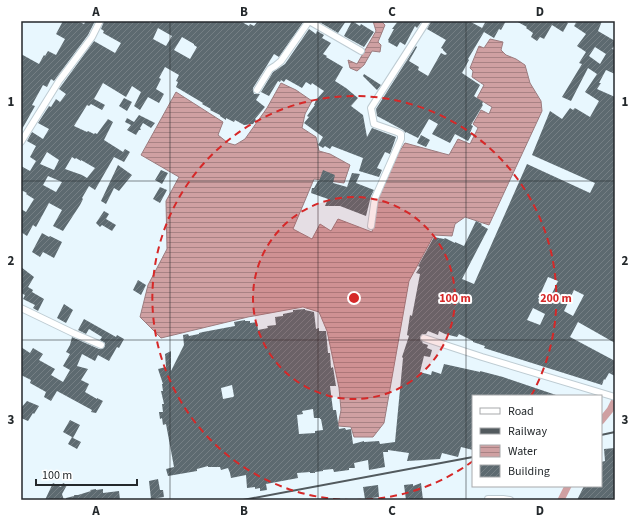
<svg xmlns="http://www.w3.org/2000/svg" width="636" height="521" font-family="'Source Sans 3',sans-serif">
<defs>
<pattern id="water-rules" width="6" height="5" patternUnits="userSpaceOnUse"><rect width="6" height="5" fill="#cfa0a2"/><path d="M0 2.5h6" fill="none" stroke="#a88284"/></pattern>
<pattern id="building-hatch" width="6" height="6" patternUnits="userSpaceOnUse"><rect width="6" height="6" fill="#5d6a70"/><path d="M-1 1l2-2M0 6l6-6M5 7l2-2" fill="none" stroke="#757f84"/></pattern>
</defs>
<rect width="100%" height="100%" fill="#e8f7fe"/>
<!-- water -->
<path fill="url(#water-rules)" stroke="#9c7c7f" d="M373,21h8l4,4 -7,17 3,3 -1,7 -8,-1 -8,14 -7,6 -7,-3 -2,-8 9,4 19,-33z
M490,39l13,3 -2,8 5,5 10,4 9,6 5,18 11,18 1,10 -53,114 -24,-8 -10,7 -3,12 -18,-1 -25,46 -25,142 -11,14h-19l-3,-10 -13,-1 3,-16 -2,-22 -12,-57 -8,-19 -16,-5 -55,10 -87,21 -21,-21 8,-32 19,-36 -1,-48 13,-24 -38,-22 35,-63 47,30 -5,13 10,8 7,2 10,-6 22,-31 14,-25 15,7 16,11 -7,13 -3,14 14,9 3,14 11,3 20,11 -6,18 -30,-4 -21,50 19,10 8,-15 11,7 7,-12 34,13 8,-41 14,-31 11,-17 44,12 9,-16 12,5 8,-16 -5,-4 8,-14 8,4 3,-7 -15,-9 7,-13 -12,-8 1,-6 -3,-3 9,-22 5,2z"/>
<g fill="none" stroke-linecap="round" stroke-linejoin="round">
<!-- canal -->
<path stroke="#cfa0a2" stroke-width="7" d="M601,421l9,-11 5,-10
M561,500l7,-14"/>
</g>
<!-- building -->
<path fill="url(#building-hatch)" fill-rule="evenodd" d="M63,21h14l7,3 2,-3h9l-7,14 -34,46 -3,-2 -4,8 -4,-2 -11,20 3,1 -14,25v-77l18,10 5,-9 1,1 3,-5 8,4 9,-16 -9,-5z
M104,21h43l4,2 1,-2h88l9,5 1,-2 4,2 4,-5h46l-25,36 -5,-3 -21,34v2l1,4h6l-4,6 9,7 -10,12 1,1 -3,4 -9,1 -9,-5 -1,2 -8,-4v2l-6,-4v-1l-10,-5 1,-1 -9,-5 1,-1 -27,-16 2,-5 -2,-1 3,-6 -14,-8 -6,11 2,1 -5,10 8,5 -5,9 -11,-6 -8,13 -6,-4 7,-14 -9,-6 -6,11 -23,-14 -9,16 11,6 -3,5 -11,-6 -2,2 -2,-1 -13,21 13,6 1,-1 6,3 1,-1 2,1 11,-15 5,3 -9,18 19,12 2,-3 5,3 -6,10 -10,-5 -19,33 -6,-4 -7,12 1,1 -3,6 -17,26 -10,-5 9,-16 -13,-7 -13,24 -3,-2 -6,11 -6,-4v-23l5,3 8,-13 -8,-5 1,-1 -6,-3v-24l9,5 6,-10 -6,-4 6,-11 -9,-5 5,-9 11,7 6,-10 -11,-6 11,-17 2,1 5,-8 4,3 6,-8 -7,-5 35,-48 21,12 6,-10 -18,-10 1,-2 -3,-2zM158,28l14,8 -6,10 -13,-7zM182,37l12,7v1l3,2 -7,12 -16,-9zM47,152l12,8 -5,10 -14,-6zM72,157l3,2 1,-1 5,3v-1l14,8 -8,10 -5,-3 -17,-6zM48,176l14,6 -6,10 -13,-7z
M323,21h23l-8,12 -17,-10z
M352,21l8,5 1,-2 13,8 -10,15 -20,-11z
M398,21h24l-5,7 -2,-2 -10,19 -5,-3 -3,5 -9,-5 1,-1 -1,-1 6,-11h-2z
M431,21h38l13,7 4,-7h20l-5,9 -2,-1 -5,9 -10,-6 -16,27 1,1 -7,13 18,12 -6,11 9,6 -1,2 1,1 -12,20 2,1 -3,7 2,1 -4,7 -13,-7 -5,9 -18,-9 6,-10 -9,-5 -11,19 -12,-6v1l-3,-3 -26,-14 -1,-7 40,-63 1,1 -8,14 10,6 -1,3 10,6 13,-23 4,2 2,-1 -4,-4v-1l-2,-1 5,-8 -19,-11z
M516,21h48l4,2 -5,9 -11,-7 -8,14 -4,-2 -3,4 -6,-4 2,-4 -7,-5 1,-1z
M577,21h25l-4,10 17,10v4l-3,4 3,1v24l-9,-4 -7,13h2l-4,6 18,8v246l-37,-21 -8,15 45,24v15l-6,-3 -4,7 -1,-1 -2,6 -118,-37 1,-2 -12,-4v-1l-14,-7 -2,3 -12,-3 -6,-3 -1,4 -10,-4 -2,3h-3l-2,1 -1,4 3,3 -1,1 6,2 -1,3 5,2 -2,7 -6,-1 -4,16 11,3 1,-4 9,3 3,-10 36,8v-1l23,6 53,18v1h-83v54l-12,-3 -3,10 -16,-4 -2,6 -33,2 2,-8 -21,-3v2h-5l2,15 -16,3 -1,-10 -14,3 1,5h-6v2l-15,2 -1,-3 -10,1v1l-8,1v1h-5v-1l-13,1 1,5 -32,6 1,6 -7,1v-3l-5,1v-2l-8,1 -1,-13 -15,3 -1,-5 -2,-5 -7,2 -1,-3h-12v-1l-11,3v2l-29,5 -2,-7 8,-2 -8,-43 -3,1 -1,-7 -2,1 -1,-7h4l-1,-8h2l-3,-13h2l-1,-7h1l-5,-15 8,-2 -1,-13 6,-3v20l13,-26 -1,-10 5,-1 1,2 10,-2v-1l4,-1 32,-6 -1,-4 11,-2v1h5v2l7,-1 1,8 10,-2 -1,-2 9,-1 -1,-8 8,-1v-2l10,-2v-2l12,-1v1l9,2 2,17 3,-1v3h7l2,22h2l1,15 2,-1 3,19h-6l3,24h3l3,19 6,-1 1,2 5,-1 2,15 11,-3v1l15,-1 1,3 15,-2 8,-84 -1,-1 7,-21 -2,-1 3,-20 2,1 8,-42 -4,-1 4,-6 -2,-1 16,-29 10,2 1,-1 10,5v-1l9,4 12,-25 6,3 -1,1 7,4 -26,50 12,5 53,-120 63,29 5,-10 -63,-28 18,-44 12,8 8,-11 3,2 2,-2 15,9 9,-16 -14,-9 12,-18 -9,-6 -17,33 -9,-4 20,-33 -3,-1 7,-11 -9,-6 9,-12 -12,-8zM595,47l11,7 -6,10 -11,-8zM548,277l10,4 -11,23 -9,-5zM574,290l10,5 -11,21 -9,-5zM533,308l12,6 -5,11 -13,-5zM232,385l2,11 -1,1 -10,2 -2,-11zM313,409l1,9h6v1h1l2,11 -8,1v2l-16,1 -2,-19 6,-1 -1,-3z
M309,29l7,5 1,-3 7,4 -2,3 9,5 -8,11 4,2 -1,1 17,10 -8,14 11,7 12,10 -7,8 12,9 4,22 5,-9 24,9 -6,17 -5,-2 -8,16 5,2 -3,7 -20,-6 4,-13 -31,-12 -2,3 -5,-3 -2,2 -5,-3 5,-8 -19,-14 5,-6 -2,-1 8,-11h-1l2,-5 8,-9 -12,-8 -1,2 -5,-3 -4,6 -16,-9 -2,3 -3,-2 -1,2 -2,-1 -9,15 -8,-4 12,-20 12,-8z
M364,74l17,11 -4,5 -14,-14z
M124,98l8,4 -5,9 -8,-5z
M139,115l16,8 -4,5 -8,-5 -3,5 1,2h-2l-3,5 -9,-5 4,-5 -6,-3 2,-4 7,4z
M421,135l9,5 -4,7 -9,-4z
M118,165l14,10 -13,16 -5,-3 -8,16 -5,-3z
M161,170l7,3 -6,11 -7,-4z
M323,170l12,5 -2,8 14,4 5,-14 8,1 -4,9 18,7 -3,6 -5,20 -26,-10h-15l3,-7 -17,-6 1,-5h2l4,-7h1z
M160,187l7,3 -7,13 -7,-4z
M104,211l5,3 -3,5 10,6 -4,6 -10,-6 -2,2 -4,-4z
M42,233l7,4 1,-1 12,6 -8,16 -11,-6 -3,5 -8,-5z
M21,267l13,10 -6,10 5,3 -1,2 12,7 -6,12 -5,-3 2,-3 -12,-6 2,-4 -4,-2z
M138,280l8,5 -5,10 -8,-5z
M64,304l9,6 -7,13 -9,-5z
M84,319l32,18 1,-2 7,4 -5,9 -2,-1 -8,14 -11,-6 -3,6 -13,-7 -5,12 11,3 -7,11 8,4 -4,8 12,7v-1l6,3 -7,12 -5,-1 1,-2 -35,-19 -6,10 -7,-4 2,-5 -16,-9 1,-3 -10,-5v-28l9,6 3,-5 10,6 -4,6 16,9 -4,6 12,7 7,-12 -7,-4 7,-12 -4,-2 4,-7 2,-8 27,12 5,-1 1,-3v-2l-5,-3 2,-3 -13,-8 -3,5 -8,-4z
M27,401l12,5 -5,8 -1,-1 -5,8 -7,-3v-10z
M70,420l10,5 -7,13 8,4 -4,7 -9,-5 4,-7 -9,-5z
M615,448v52h-38l7,-14h17v-24l4,-1 -1,-12z
M158,479l2,11h3l1,7 -13,2 -2,-18z
M53,483l8,4 2,-4 4,2 -5,9 2,6h-19z
M421,483l2,17h-17l-2,-15 9,-1v2z
M378,485l1,12 -14,2 -2,-12z
M96,489v1l7,-1v4l16,-2 1,9h-54v-2l8,-2v-1h4l13,-4 -1,-1z"/>
<g fill="none" stroke-linecap="round" stroke-linejoin="round">
<!-- minor casing -->
<g stroke="#beccd3" stroke-width="8">
<path id="minor" d="M309,21l52,30
M257,90l13,-21 5,-3 6,-5 28,-40
M21,142l38,-61 33,-44 8,-16
M371,226l4,-28 26,-59v-5l-4,-2 -23,-8 -3,-16 56,-87
M21,308l52,25 28,12
M424,338l58,19 133,40
M488,499h15l7,1"/>
</g>
<!-- minor -->
<use href="#minor" stroke="#fff" stroke-width="6"/>
<!-- rail -->
<path stroke="#525a5e" stroke-width="2" d="M601,435l14,-3
M243,500l230,-43"/>
</g>
<!-- grid -->
<path fill="none" stroke="#24292c" stroke-width="1" stroke-opacity="0.55" d="M170,21v479M318,21v479M466,21v479M21,181h594M21,340h594"/>
<!-- distance rings -->
<circle cx="354" cy="298" r="101" fill="#d62828" fill-opacity=".12"/>
<g fill="none" stroke="#d62828" stroke-width="2" stroke-dasharray="7 5">
<circle cx="354" cy="298" r="101"/>
<path d="M473 461A202 202 0 0 1 356 500M352 500A202 202 0 1 1 531 396"/>
</g>
<circle cx="354" cy="298" r="6" fill="#d62828" stroke="#fff" stroke-width="2"/>
<g font-size="12" text-anchor="middle" font-weight="bold" fill="#d62828" stroke="#fff" stroke-width="4" stroke-linejoin="round" paint-order="stroke">
<text x="455" y="302">100 m</text>
<text x="556" y="302">200 m</text>
</g>
<!-- border -->
<rect width="636" height="521" fill="none" stroke="#ffffff" stroke-width="44"/>
<!-- legend -->
<rect x="472" y="395" width="130" height="92" fill="#ffffff" stroke="#a7a9ab"/>
<rect x="480" y="408" width="20" height="6" fill="#ffffff" stroke="#a7a9ab"/>
<text x="508" y="415" font-size="12" fill="#24292c">Road</text>
<rect x="480" y="428" width="20" height="6" fill="#525a5e" stroke="#a7a9ab"/>
<text x="508" y="435" font-size="12" fill="#24292c">Railway</text>
<rect x="480" y="445" width="20" height="12" fill="url(#water-rules)" stroke="#a7a9ab"/>
<text x="508" y="455" font-size="12" fill="#24292c">Water</text>
<rect x="480" y="465" width="20" height="12" fill="url(#building-hatch)" stroke="#a7a9ab"/>
<text x="508" y="475" font-size="12" fill="#24292c">Building</text>
<!-- scale -->
<path d="M36 479v6h101v-6" fill="none" stroke="#24292c" stroke-width="2"/>
<text x="42" y="479" font-size="12" fill="#24292c" stroke="#ffffff" stroke-width="3" paint-order="stroke">100 m</text>
<rect x="22" y="22" width="592" height="477" fill="none" stroke="#24292c" stroke-width="1.5"/>
<g font-size="13" text-anchor="middle" font-weight="bold" fill="#24292c">
<text x="96" y="16">A</text>
<text x="244" y="16">B</text>
<text x="392" y="16">C</text>
<text x="540" y="16">D</text>
<text x="11" y="106">1</text>
<text x="625" y="106">1</text>
<text x="11" y="265">2</text>
<text x="625" y="265">2</text>
<text x="11" y="424">3</text>
<text x="625" y="424">3</text>
<text x="96" y="515">A</text>
<text x="244" y="515">B</text>
<text x="392" y="515">C</text>
<text x="540" y="515">D</text>
</g>
</svg>
